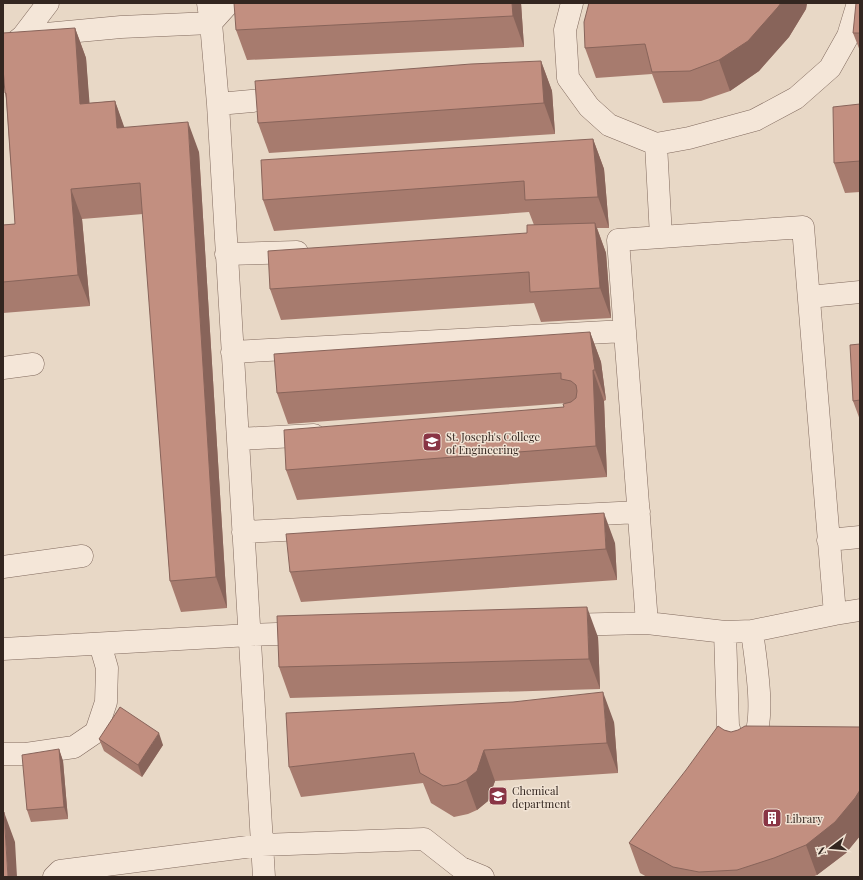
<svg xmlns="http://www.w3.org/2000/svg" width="863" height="880" font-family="'Playfair Display',serif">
<rect width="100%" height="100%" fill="#e8d8c6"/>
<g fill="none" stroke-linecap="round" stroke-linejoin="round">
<!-- minor casing -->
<g stroke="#816a5e" stroke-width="23">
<path id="minor" d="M208,3l3,20 7,81 46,773
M572,3l-7,27 3,48 21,29 20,18 47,19 33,-6 66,-18 41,-22 34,-30 18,-32 10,-33
M46,34l75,-7 90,-4 18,-20
M3,52l20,-16 25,-33
M218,104l67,-6
M656,144l5,93 142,-10 32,387 -83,17 -27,1 -78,-9 -29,-383 43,-3
M226,254l71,-2
M809,297l51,-5
M232,352l393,-21
M3,368l30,-4
M238,439l76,-4
M243,532l396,-20
M828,540l32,-3
M3,567l79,-11
M835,614l25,-4
M564,625l83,-2
M725,632l3,94 6,18 8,6c3,-2 8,-4 10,-7 15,-23 3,-85 0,-112
M3,649l247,-14 57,-2
M3,754h23l48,-7 22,-15 10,-30 1,-34 -7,-24
M54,877l6,-6 202,-26 162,-6 37,29 22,9"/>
</g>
<!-- minor -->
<use href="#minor" stroke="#f4e6d8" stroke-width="22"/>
</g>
<!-- wall -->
<path fill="#a77b6e" d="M521,3l3,44 -277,13 -11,-30z
M589,3h218l-1,6 -17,28 -30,34 -29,20 -29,10 -38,2 -11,-29 -56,4 -11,-30z
M860,3v48l-7,-18z
M75,28l11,30 3,45 26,-2 9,27 75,24 28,456 -46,4 -11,-31 -27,-367 -61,5 8,87 -87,7v-88l12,-1 -9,-126 -1,-5z
M541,61l11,30 3,43 -286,19 -11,-30z
M860,104v88l-15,1 -11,-30z
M593,139l11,30 5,59h-12l9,25 5,65 -70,4 -7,-19 -253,17 -11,-31 257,-56 7,-8 -5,-13 -255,19 -11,-31z
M590,332l11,30 5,38 -2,1 3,76 -310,23 -11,-30 278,-63 3,-4 -279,21 -11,-31z
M860,344v76l-7,-19z
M615,543l2,37 -316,22 -11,-30z
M598,637l2,52 -310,9 -11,-31z
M614,722l4,51 -123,8 -7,20 -11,9 -9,4 -14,3 -23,-14 -8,-20 -122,14 -12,-30z
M860,727v109l-14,17 -29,22 -5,2h-165l-7,-4 -11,-30 95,-113 7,2z
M99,739l64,6 -21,32 -38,-26z
M59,749l4,12 5,58 -37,3 -4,-12z"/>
<!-- shaded-wall -->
<path fill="#88645a" d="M512,3h9l3,44 -11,-31z
M781,3h26l-1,6 -17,28 -30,34 -29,20 -11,-31z
M75,28l11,30 6,76 -12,-30z
M541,61l11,30 3,43 -11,-31z
M115,101l11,31 -9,-4z
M188,122l11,30 28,456 -11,-31z
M593,139l11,30 5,59 -11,-31z
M71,189l11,30 8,87 -12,-31z
M595,223l11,30 5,65 -11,-30z
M590,332l11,30 5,38 -11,-30z
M593,370l11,31 3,76 -11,-31z
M604,513l11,30 2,37 -11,-31z
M587,607l11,30 2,52 -11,-30z
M603,692l11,30 4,51 -11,-30z
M159,733l4,12 -21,32 -4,-12z
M59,749l4,12 5,58 -4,-12z
M484,750l11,31 -7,20 -11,9 -11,-30z
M860,790v46l-14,17 -29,22 -11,-30z
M4,812l11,30 2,35h-9z"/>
<!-- building -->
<path fill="#c28f80" stroke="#88645a" d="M234,3h278l1,13 -277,14z
M589,3h192l-3,4 -30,34 -29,19 -29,11 -38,1 -7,-28 -60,4 -1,-26z
M856,3h4v30h-7z
M75,28l5,76 35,-3 2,27 71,-6 28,455 -46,4 -30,-398 -69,6 7,86 -75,7v-57l12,-1 -9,-131h-1l-2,-25v-35z
M541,61l3,42 -286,20 -3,-42 216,-17z
M860,104v57l-26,2 -1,-56z
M593,139l5,58 -73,3 -1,-19 -261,19 -2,-40z
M595,223l5,65 -70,4 -1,-20 -259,17 -2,-38 259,-18v-8z
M590,332l5,38h-2l3,76 -310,24 -2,-40 280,-23 -1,-3 8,-2 5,-4 1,-7 -1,-6 -5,-4 -10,-2v-6l-284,20 -3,-39z
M860,344v56l-7,1 -3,-56z
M604,513l2,36 -316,23 -4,-38z
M587,607l2,52 -310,8 -2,-51z
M603,692l4,51 -123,7 -7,21 -11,9 -9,4 -14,2 -23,-13 -6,-20 -125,14 -3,-54 227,-11z
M120,707l39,26 -21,32 -39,-26z
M718,726l6,4 7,2 7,-2 7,-4 115,1v63l-5,8 -20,24 -29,23 -32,13 -37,12 -38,2 -26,-5 -44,-24 57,-73z
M59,749l5,58 -37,3 -5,-55z
M3,812h1l4,65h-5z"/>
<!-- icons -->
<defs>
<g id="university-square" transform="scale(1)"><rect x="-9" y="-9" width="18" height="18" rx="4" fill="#893545" stroke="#f1e3d4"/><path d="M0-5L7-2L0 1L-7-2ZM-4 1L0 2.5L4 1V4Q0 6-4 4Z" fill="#fff"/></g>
<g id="school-square" transform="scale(1)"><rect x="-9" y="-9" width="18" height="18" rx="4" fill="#893545" stroke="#f1e3d4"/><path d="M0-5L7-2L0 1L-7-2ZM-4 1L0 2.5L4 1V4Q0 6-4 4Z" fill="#fff"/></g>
<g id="building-square" transform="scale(1)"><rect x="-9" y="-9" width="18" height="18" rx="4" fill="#893545" stroke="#f1e3d4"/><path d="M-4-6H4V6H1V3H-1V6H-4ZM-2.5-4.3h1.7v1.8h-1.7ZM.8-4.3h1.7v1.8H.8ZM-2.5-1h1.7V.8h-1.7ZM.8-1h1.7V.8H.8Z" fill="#fff"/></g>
</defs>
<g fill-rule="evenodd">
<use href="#university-square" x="432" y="442"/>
<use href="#school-square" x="498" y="796"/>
<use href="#building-square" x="772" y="818"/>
</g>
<g text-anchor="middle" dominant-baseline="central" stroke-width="3" stroke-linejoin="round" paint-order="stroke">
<!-- poi labels -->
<g font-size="11" fill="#332620" stroke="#f1e3d4" text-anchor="start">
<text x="446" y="436">St. Joseph's College<tspan x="446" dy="13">of Engineering</tspan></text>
<text x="512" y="790">Chemical<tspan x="512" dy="13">department</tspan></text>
<text x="786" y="818">Library</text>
</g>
</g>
<!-- border -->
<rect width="863" height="880" fill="none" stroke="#332620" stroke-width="8"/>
<!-- north arrow -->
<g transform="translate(831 848) rotate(254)" stroke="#f1e3d4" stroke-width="3" paint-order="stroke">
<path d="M0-3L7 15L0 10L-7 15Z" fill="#332620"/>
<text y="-6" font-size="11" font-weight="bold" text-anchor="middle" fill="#332620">N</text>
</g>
</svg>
